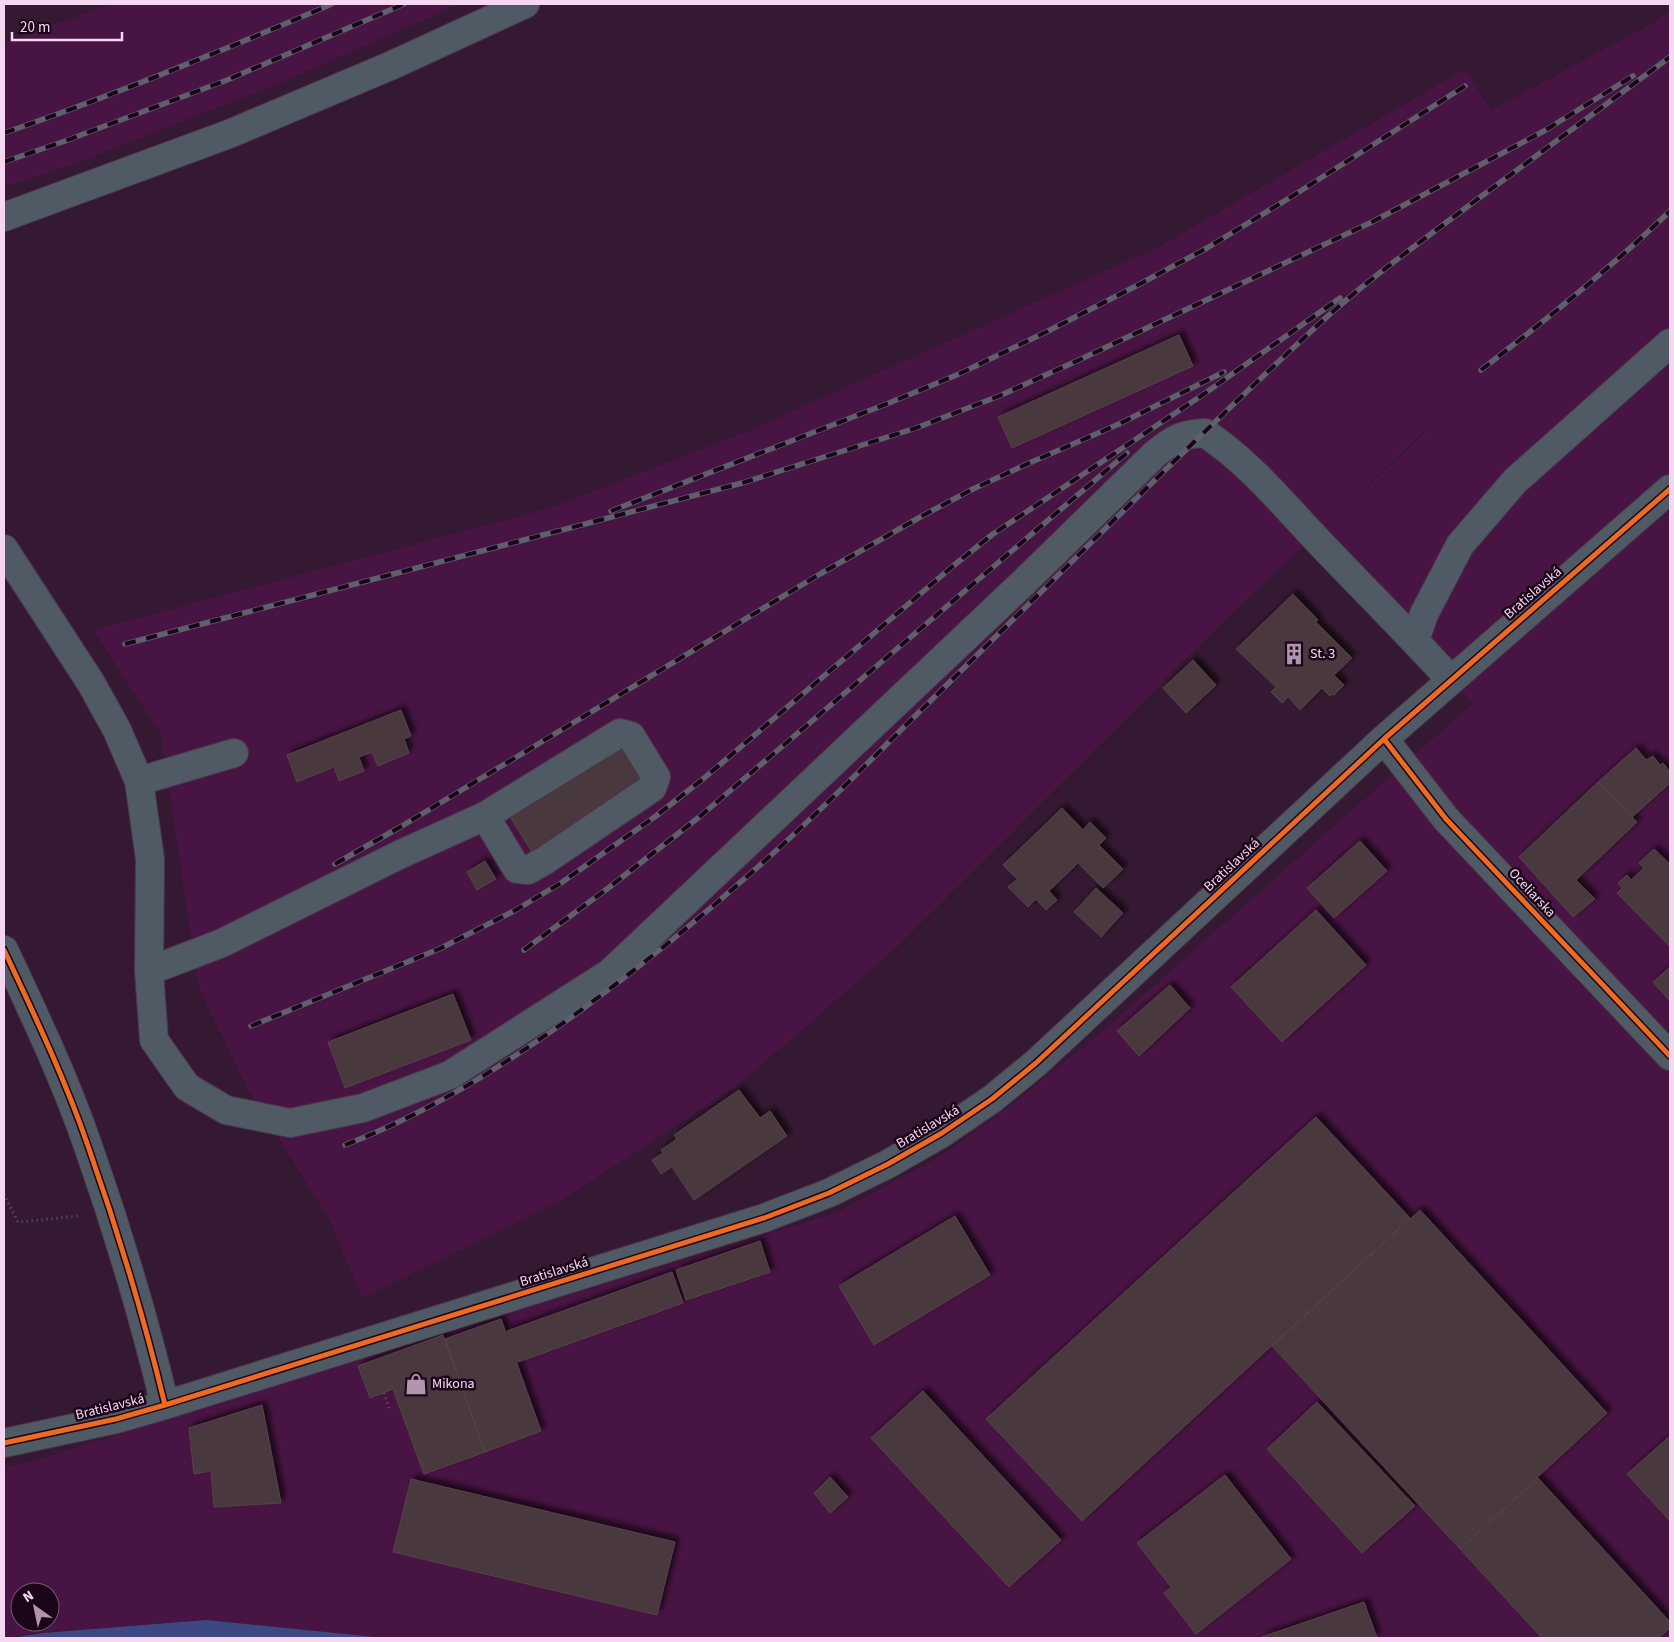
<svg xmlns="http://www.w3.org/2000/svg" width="1674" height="1642" font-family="'Source Sans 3',sans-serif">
<defs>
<filter id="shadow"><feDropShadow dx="4.5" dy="-4.5" stdDeviation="2.5" flood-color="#0009"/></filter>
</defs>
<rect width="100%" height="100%" fill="#351932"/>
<!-- built -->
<path fill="#481443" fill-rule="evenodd" d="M111,4h350l-186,81 -196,77 -75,25v-144z
M1670,10v1628h-1285l-179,-18 -163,13 -39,5v-172l23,-3 811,-251 105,-57 63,-46 99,-80 368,-326 -47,-51 -104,-123 120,-112 -24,20 -192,182 -333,332 -155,134 -177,116 -199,97 -32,-77 -84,-135 -48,-101 -37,-251 -68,-104 457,-122 196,-76 413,-185 306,-178 26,41 159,-85zM20,1592h30v30h-30z"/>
<!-- water -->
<path fill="#3d4883" d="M206,1620l179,18h-374l32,-5z"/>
<!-- building -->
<path fill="#48383d" stroke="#564447" filter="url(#shadow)" d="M1179,335l14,31 -181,82 -14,-31z
M1293,594l25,26 -2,2 36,36 -18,17 10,10 -10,10 -2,-1 -2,2 -8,-8 -22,22 -12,-13 -6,6 -11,-11 5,-5 -40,-38z
M1193,660l23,25 -30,28 -23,-25z
M401,710l10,26 -7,3 5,14 -31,13 -6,-14 -13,5 5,14 -25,10 -5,-14 -37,15 -10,-27z
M613,733l30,50 -111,69 -22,-35 76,-47 -9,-15z
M1636,748l10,12 7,-4 7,9 3,-2 7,9v11l-38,34 -34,-35z
M1598,782l39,40 -61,58 19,19 -22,18 -54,-60z
M1062,808l21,22 7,-8 16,16 -7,7 24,24 -20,19 -25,-25 -29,28 8,9 -11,10 -10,-11 -8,8 -20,-20 9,-8 -14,-14z
M1360,841l27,30 -53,47 -27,-30z
M1654,849l16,15v83l-53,-54 5,-5 -4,-5 9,-8 4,5 13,-12 -5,-5z
M485,861l11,18 -19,11 -10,-18z
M1096,888l27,25 -22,24 -27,-25z
M1316,910l50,55 -84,77 -51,-55z
M1670,967v34l-17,-19z
M1170,985l20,23 -51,48 -22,-25z
M453,994l18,46 -126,48 -17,-46z
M739,1090l21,28 10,-7 17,25 -93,64 -22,-33 -11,7 -9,-14 11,-7 -2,-3 16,-11 -3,-4z
M1316,1117l94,101 -328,303 -96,-102z
M1420,1210l187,203 -147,136 -188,-203z
M955,1216l35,59 -116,70 -35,-59z
M760,1241l10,31 -84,28 -10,-30z
M672,1272l11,31 -165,59 -11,-31z
M501,1319l40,112 -56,21 -40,-113z
M443,1335l42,117 -61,22 -31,-85 -23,9 -12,-32z
M923,1391l138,149 -52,47 -138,-149z
M1317,1402l98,104 -53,47 -95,-104z
M262,1405l19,98 -67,4 -3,-36 -17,3 -5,-46z
M1670,1436v85l-43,-47z
M1225,1475l66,84 -95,75 -32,-41 7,-6 -34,-44z
M830,1477l18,20 -18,16 -16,-20z
M1538,1478l132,144v6l-11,10h-117l-82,-89z
M411,1479l264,63 -18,73 -264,-63z
M1364,1602l13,36h-118z"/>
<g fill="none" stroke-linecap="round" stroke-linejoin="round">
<!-- minor casing -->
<g stroke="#4d364b" stroke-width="30">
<path id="minor" d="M4,217l225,-83 161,-68 135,-62
M4,549l87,134 26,47 22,51 11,78 -1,112 5,69 33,47 39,23 64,13 73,-15 87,-33 160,-102 413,-390 132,-129c18,-15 27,-20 50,-21 45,30 78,71 115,110 43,45 88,90 131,137
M1415,640l9,-26 36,-69 55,-64 155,-138
M1384,739l62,80 224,237
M139,781l95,-28
M4,950c30,64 61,129 84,196 30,85 56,172 77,259
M149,971l73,-28 179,-89 84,-38 135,-83 11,3 25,41 -4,11 -108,73 -16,9 -11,-1 -32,-53
M4,1443l112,-24 49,-14 599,-187 65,-25 59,-29 54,-31 50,-34 44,-36 348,-324 286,-250"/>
</g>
<!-- path -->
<path stroke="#575c67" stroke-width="3" stroke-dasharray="1 4" stroke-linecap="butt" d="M4,1194l14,28 60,-6
M384,1393l5,15"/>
<!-- minor -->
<use href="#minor" stroke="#4f5a65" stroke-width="28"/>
<!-- rail casing -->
<g stroke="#5f606c" stroke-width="5.5">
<path id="rail" d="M4,133c111,-38 220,-83 328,-129
M4,162l61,-21 162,-61 177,-76
M1481,370c65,-50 130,-102 189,-159
M611,511l278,-108 70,-29 89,-43 88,-45 71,-38 84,-51 174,-111
M125,644l617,-161 174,-55 83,-32 80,-36 293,-138 172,-91 89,-55
M335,864l67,-38 418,-252 102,-58 51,-27 54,-25 92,-40 105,-52
M524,950l83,-61 91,-71 429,-365
M251,1026l188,-77 75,-38 47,-28 95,-67 47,-37 250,-213 40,-32 208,-138 139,-98
M345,1145c86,-33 165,-83 239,-137 61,-45 119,-92 175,-142 52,-46 101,-95 150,-144 136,-133 270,-269 410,-398 49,-45 103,-83 156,-123 65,-48 130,-96 195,-144"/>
</g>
<!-- rail -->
<use href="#rail" stroke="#1b0619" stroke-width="4" stroke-dasharray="11" stroke-linecap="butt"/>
<!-- cycleway casing -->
<g stroke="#1b0619" stroke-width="8">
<path id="cycleway" d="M1384,739l62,80 224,237
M4,950c30,64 61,129 84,196 30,85 56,172 77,259
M4,1443l112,-24 49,-14 599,-187 65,-25 59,-29 54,-31 50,-34 44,-36 348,-324 286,-250"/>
</g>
<!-- cycleway -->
<use href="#cycleway" stroke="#ed6a23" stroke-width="5"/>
</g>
<!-- icons -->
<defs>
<g id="building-bare" transform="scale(1.725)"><path d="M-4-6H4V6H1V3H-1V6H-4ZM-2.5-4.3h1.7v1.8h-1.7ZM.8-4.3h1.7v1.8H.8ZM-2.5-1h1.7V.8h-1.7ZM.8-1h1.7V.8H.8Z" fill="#b294ae" stroke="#1b0619" stroke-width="2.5" paint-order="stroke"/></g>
<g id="shop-bare" transform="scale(1.725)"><path d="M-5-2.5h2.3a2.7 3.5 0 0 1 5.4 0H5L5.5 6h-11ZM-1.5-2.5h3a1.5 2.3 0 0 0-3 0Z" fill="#b294ae" stroke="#1b0619" stroke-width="2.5" paint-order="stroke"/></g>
</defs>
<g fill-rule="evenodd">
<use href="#building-bare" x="1294" y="654"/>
<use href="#shop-bare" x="416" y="1384"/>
</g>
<g text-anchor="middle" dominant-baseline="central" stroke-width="5" stroke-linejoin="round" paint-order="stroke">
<!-- street labels -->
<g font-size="14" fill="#f6d7f1" stroke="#1b0619">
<text transform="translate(1533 593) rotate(-41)">Bratislavská</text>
<text transform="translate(1232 865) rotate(-43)">Bratislavská</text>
<text transform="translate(1532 893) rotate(47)">Oceliarska</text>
<text transform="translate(928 1127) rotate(-31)">Bratislavská</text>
<text transform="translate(554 1272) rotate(-17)">Bratislavská</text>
<text transform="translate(110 1407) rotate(-14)">Bratislavská</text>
</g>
<!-- poi labels -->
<g font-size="14" fill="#f6d7f1" stroke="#1b0619" text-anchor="start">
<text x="1310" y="654">St. 3</text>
<text x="432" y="1384">Mikona</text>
</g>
</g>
<!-- border -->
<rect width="1674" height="1642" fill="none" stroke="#f6d7f1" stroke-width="10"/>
<!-- north arrow -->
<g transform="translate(35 1607) rotate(327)"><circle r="24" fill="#1b0619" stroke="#735a6f"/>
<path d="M0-4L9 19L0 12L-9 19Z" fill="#b294ae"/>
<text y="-8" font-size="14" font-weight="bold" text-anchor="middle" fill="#f6d7f1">N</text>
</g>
<!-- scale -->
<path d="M12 32v8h110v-8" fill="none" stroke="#f6d7f1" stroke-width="2.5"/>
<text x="20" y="32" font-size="15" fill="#f6d7f1" stroke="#1b0619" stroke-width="4" paint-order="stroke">20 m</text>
</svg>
